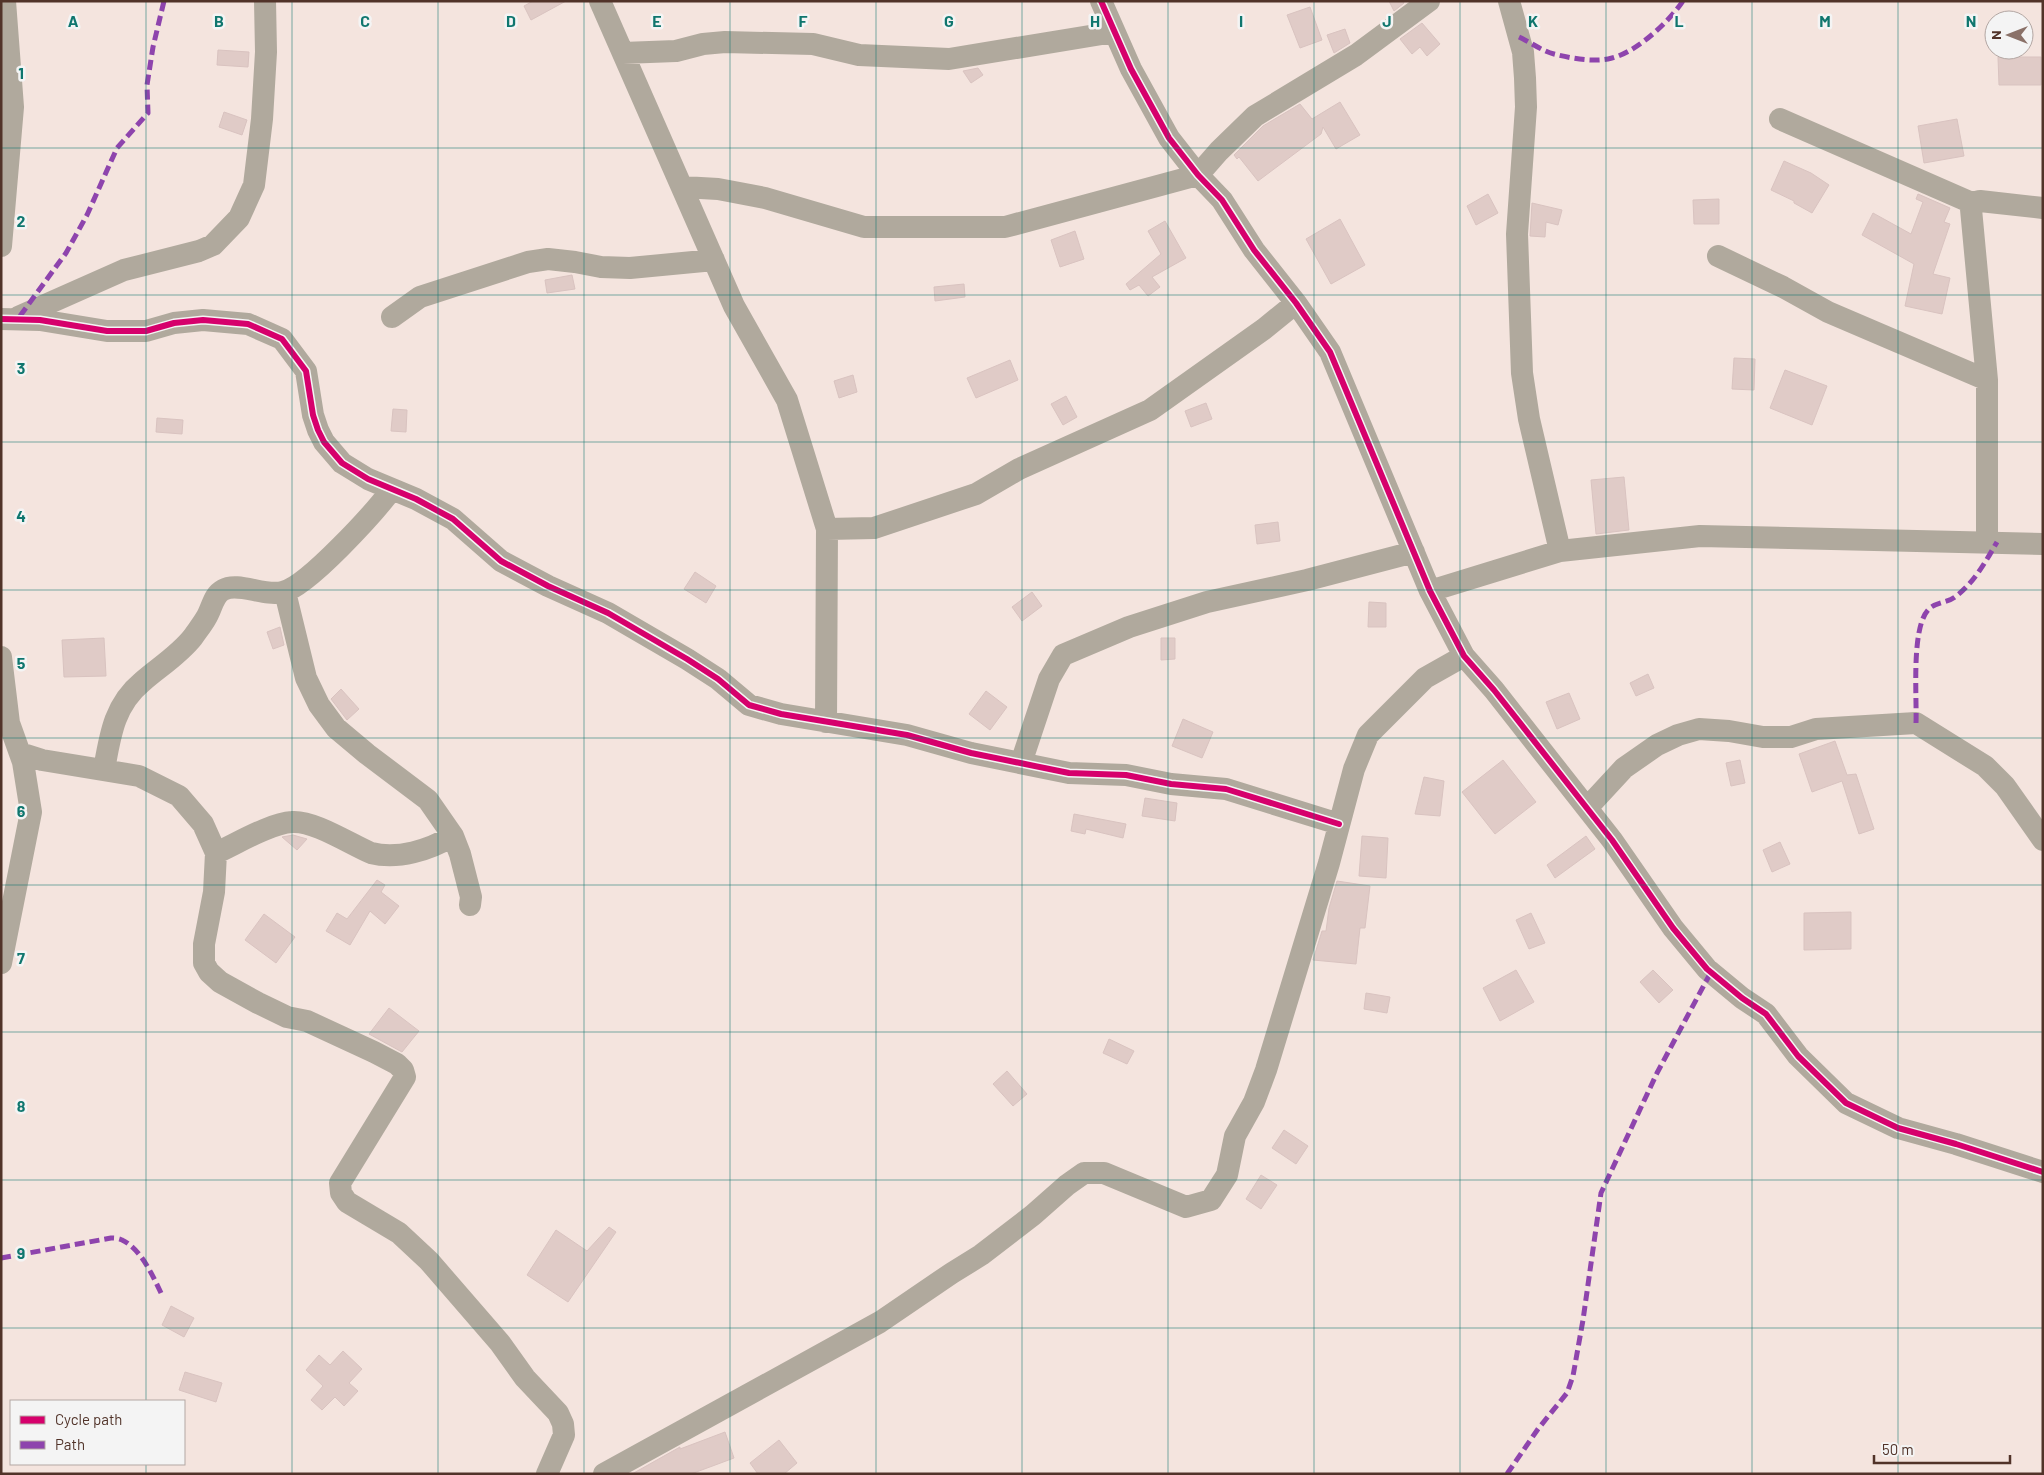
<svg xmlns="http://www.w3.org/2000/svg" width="2044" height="1475" font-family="Barlow,sans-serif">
<rect width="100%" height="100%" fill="#f4e4de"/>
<!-- building -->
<path fill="#e0cbc7" stroke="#d9c3c0" d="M533,1h33l-35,19 -7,-14z
M1389,1h14l1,2 -10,8z
M1310,7l12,33 -22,8 -13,-33z
M1422,23l18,21 -13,12 -7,-9 -8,7 -12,-15z
M1345,29l5,14 -16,10 -7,-18z
M218,50l31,2 -1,15 -31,-2z
M1998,57h43v28h-42z
M978,68l5,7 -12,8 -8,-12z
M1340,102l20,33 -24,14 -13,-22 -2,7 -63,47 -19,-24 -2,2 -3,-4 29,-29 37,-22 12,15z
M224,112l23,8 -5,15 -23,-8z
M1957,119l7,37 -40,7 -6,-37z
M1784,161l27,12 18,12 -17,28 -18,-10v-2l-23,-11z
M1488,194l10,19 -22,12 -9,-19z
M1918,194l32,14 -6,14 6,2 -17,50 17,4 -8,36 -37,-8 9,-42 -52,-29 11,-22 38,21 12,-32 -7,-3z
M1719,199v25h-25l-1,-24z
M1532,203l30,7 -4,15 -12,-3 -1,15 -15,-1z
M1340,219l25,46 -34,19 -25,-45z
M1165,221l21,37 -34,19 8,10 -12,9 -9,-11 -9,5 -4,-6 35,-30 -13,-23z
M1075,231l9,28 -24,8 -9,-27z
M572,275l3,14 -28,4 -2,-13z
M964,284l1,13 -30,4 -1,-14z
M1734,358l21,1 -1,31 -22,-1z
M1010,360l8,20 -42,18 -9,-20z
M1785,370l42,16 -15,39 -42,-17z
M853,375l4,17 -18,6 -5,-17z
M1066,396l11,21 -14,8 -12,-21z
M1206,403l6,16 -21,8 -6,-16z
M393,409l14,1 -1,22 -15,-1z
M157,418l26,2 -1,14 -26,-2z
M1624,477l5,53 -33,4 -5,-54z
M1278,522l2,19 -23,3 -2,-19z
M695,572l21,14 -10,17 -22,-14z
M1032,592l10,14 -20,15 -10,-14z
M1369,602l17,1v24h-18z
M280,627l4,18 -11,4 -6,-17z
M104,638l2,38 -42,1 -2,-37z
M1161,638h14v21l-14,1z
M1648,674l6,14 -18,8 -6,-13z
M341,689l18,20 -12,11 -16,-21z
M986,691l21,16 -17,23 -21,-16z
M1569,693l11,26 -23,10 -11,-27z
M1183,719l30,13 -11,26 -30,-12z
M1835,741l12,34 9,-1 18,55 -15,5 -17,-53 -30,11 -13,-38z
M1503,760l33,42 -41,32 -33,-42z
M1740,760l5,23 -14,3 -5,-23z
M1424,777l20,4 -4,35 -25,-2z
M1145,798l32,5 -2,18 -33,-5z
M1074,814l52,10 -3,14 -37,-9 -1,5 -14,-3z
M293,835l14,4 -10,11 -15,-13z
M1362,836l26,2 -2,40 -27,-2z
M1586,836l9,13 -40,29 -8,-13z
M1780,842l10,22 -18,8 -9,-22z
M377,880l8,5 -4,7 18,14 -14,18 -15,-13 -20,34 -24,-14 11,-18 10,6z
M1337,881l33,5 -5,42h-5l-4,36 -43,-4 9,-29h4l3,-23z
M1851,912v37l-47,1v-37z
M1531,913l14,30 -16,6 -13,-29z
M264,914l31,23 -19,26 -31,-23z
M1516,970l18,32 -34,19 -17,-33z
M1653,970l20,20 -14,13 -19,-21z
M1366,993l24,4 -3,16 -23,-4z
M389,1008l30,23 -17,21 -33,-18z
M1109,1039l25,12 -7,13 -24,-11z
M1007,1071l20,23 -14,12 -20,-22z
M1284,1130l24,16 -12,18 -24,-16z
M1261,1175l16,10 -16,24 -15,-10z
M609,1227l7,5 -48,70 -41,-27 29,-45 31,21z
M171,1306l23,12 -10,19 -22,-12z
M343,1351l19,18 -13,14 9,8 -14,15 -9,-9 -13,13 -11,-10 12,-14 -17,-16 13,-15 11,10z
M185,1372l37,11 -6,19 -37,-12z
M725,1432l9,26 -43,16h-59l48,-27v2z
M779,1440l18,23 -13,11h-26l-8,-11z"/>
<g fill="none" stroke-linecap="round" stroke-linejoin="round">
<!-- minor -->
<path stroke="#b0a99d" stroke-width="22" d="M600,1l134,305 53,94 40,129 -1,193
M1101,1l30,68 38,69 29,37 24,25 32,50 42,53 34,49 100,239 34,65 30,34 118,150 61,88 34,41 35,29 24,16 32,42 48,47 52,25 58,16 87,28
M1509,1l14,51 2,26 1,29 -9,127 5,139 7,46 31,132
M623,53l53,-2 27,-7 22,-2 88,2 46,11 90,4 165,-27
M1780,119l192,84
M683,187l35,2 47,9 99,29h141l193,-52 21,-24 36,-35 101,-61 73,-54
M1,246l12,-139 -8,-106
M1718,256l65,31 45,25 159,68
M18,317l106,-47 75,-19 14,-6 26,-27 15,-33 8,-66 4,-67 -1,-51
M392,317l28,-20 108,-35 20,-3 27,3 26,5 29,1 84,-8
M1,319l39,1 67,11h39l28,-8 29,-3 45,4 34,15 24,32 7,44 5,15 6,12 18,21 26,16 48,20 37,20 48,42 47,25 60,27 79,46 31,20 31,26 32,9 126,21 64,18 98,20 57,2 45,9 55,5 113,35
M827,529l47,-1 102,-34 43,-25 131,-59 114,-81 32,-26
M1987,542v-162l-16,-171 1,-6 8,-2 63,7
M1430,591l130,-40 140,-15 343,8
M285,592l21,86 13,27 17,23 31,26 61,46 25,36 7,18 11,43 -1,8
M1,657l8,66 14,39 8,50 -30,151
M20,753l22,7 97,16 40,20 24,28 13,29 -2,39 -10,52v19l5,9 11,10 38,21 29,14 20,4 67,31 23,12 6,6 2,7 -65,106 1,10 6,9 52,31 30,28 71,82 25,35 33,35 5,11 1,11 -17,39
M1021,763l28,-84 14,-24 66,-28 78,-25 100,-22 107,-28
M104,770c6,-34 10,-65 38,-88 17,-15 37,-27 51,-45 4,-6 9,-12 13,-19 6,-9 7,-23 17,-28 15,-9 41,7 60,2 25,-6 92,-80 109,-103
M1587,808l37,-40 33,-23 21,-10 21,-6 30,2 34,6h28l25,-8 100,-6 69,43 20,20 38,54
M216,853c20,-9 55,-30 76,-31 21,-2 58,22 79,31 27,7 58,-3 82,-17
M604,1474l276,-152 72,-49 29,-18 52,-40 34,-30 17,-12h20l82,34 25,-7 16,-25 8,-39 19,-34 12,-32 63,-207 25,-94 14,-34 57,-57 39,-22"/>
<!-- quiet -->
<path stroke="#8e44ad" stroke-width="5" stroke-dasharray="10 5" stroke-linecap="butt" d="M1519,37c11,5 23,14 35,17 16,4 37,8 54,5 27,-5 60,-36 75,-58
M20,316l46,-63 21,-38 30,-67 31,-35 -1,-28 6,-38 11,-46
M1916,723c1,-26 -5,-94 12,-113 7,-8 19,-7 27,-13 19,-14 31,-36 42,-55
M1,1258l110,-20c3,0 8,0 11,2 20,9 32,39 41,57
M1507,1474l31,-45 29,-36 6,-17 10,-56 18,-127 56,-120 54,-101"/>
<!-- cycleway casing -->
<g stroke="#f4f4f4" stroke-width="9">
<path id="cycleway" d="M1101,1l30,68 38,69 29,37 24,25 32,50 42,53 34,49 100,239 34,65 30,34 118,150 61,88 34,41 35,29 24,16 32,42 48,47 52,25 58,16 87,28
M1,319l39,1 67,11h39l28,-8 29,-3 45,4 34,15 24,32 7,44 5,15 6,12 18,21 26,16 48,20 37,20 48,42 47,25 60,27 79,46 31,20 31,26 32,9 126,21 64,18 98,20 57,2 45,9 55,5 113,35"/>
</g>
<!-- cycleway -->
<use href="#cycleway" stroke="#d6006c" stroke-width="6"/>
</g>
<!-- grid -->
<path fill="none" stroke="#0f766e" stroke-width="1" stroke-opacity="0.55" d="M146,1v1400M292,1v1473M438,1v1473M584,1v1473M730,1v1473M876,1v1473M1022,1v1473M1168,1v1473M1314,1v1473M1460,1v1473M1606,1v1473M1752,1v1473M1898,1v1473M1,148h2042M1,295h2042M1,442h2042M1,590h2042M1,738h2042M1,885h2042M1,1032h2042M1,1180h2042M1,1328h2042M146,1464v10"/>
<g font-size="16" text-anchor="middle" font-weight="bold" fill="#0f766e" stroke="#f4f4f4" stroke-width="5" stroke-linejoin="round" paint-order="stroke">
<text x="73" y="27">A</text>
<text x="219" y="27">B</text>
<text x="365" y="27">C</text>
<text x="511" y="27">D</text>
<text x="657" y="27">E</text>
<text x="803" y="27">F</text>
<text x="949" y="27">G</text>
<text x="1095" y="27">H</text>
<text x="1241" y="27">I</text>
<text x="1387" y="27">J</text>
<text x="1533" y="27">K</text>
<text x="1679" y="27">L</text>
<text x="1825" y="27">M</text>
<text x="1971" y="27">N</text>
<text x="21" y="79">1</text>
<text x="21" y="227">2</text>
<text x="21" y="374">3</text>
<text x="21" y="522">4</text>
<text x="21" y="669">5</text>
<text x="21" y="817">6</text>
<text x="21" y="964">7</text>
<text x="21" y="1112">8</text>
<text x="21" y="1259">9</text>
</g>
<!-- border -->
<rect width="2044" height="1475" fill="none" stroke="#513329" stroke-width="5"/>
<!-- legend -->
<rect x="10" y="1400" width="175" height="65" fill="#f4f4f4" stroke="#b3a7a3"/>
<rect x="20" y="1416" width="25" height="8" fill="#d6006c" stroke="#b3a7a3"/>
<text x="55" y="1425" font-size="15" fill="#513329">Cycle path</text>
<rect x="20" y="1441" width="25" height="8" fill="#8e44ad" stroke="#b3a7a3"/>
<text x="55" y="1450" font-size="15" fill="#513329">Path</text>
<!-- north arrow -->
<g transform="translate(2009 35) rotate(270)"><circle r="24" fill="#f4f4f4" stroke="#b3a7a3"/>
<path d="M0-4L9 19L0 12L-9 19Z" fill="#8a7168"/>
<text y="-8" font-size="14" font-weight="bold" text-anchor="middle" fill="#513329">N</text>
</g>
<!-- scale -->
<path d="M1874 1455v8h136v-8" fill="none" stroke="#513329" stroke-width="2.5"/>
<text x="1882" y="1455" font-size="15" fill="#513329" stroke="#f4f4f4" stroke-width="4" paint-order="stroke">50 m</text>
</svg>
